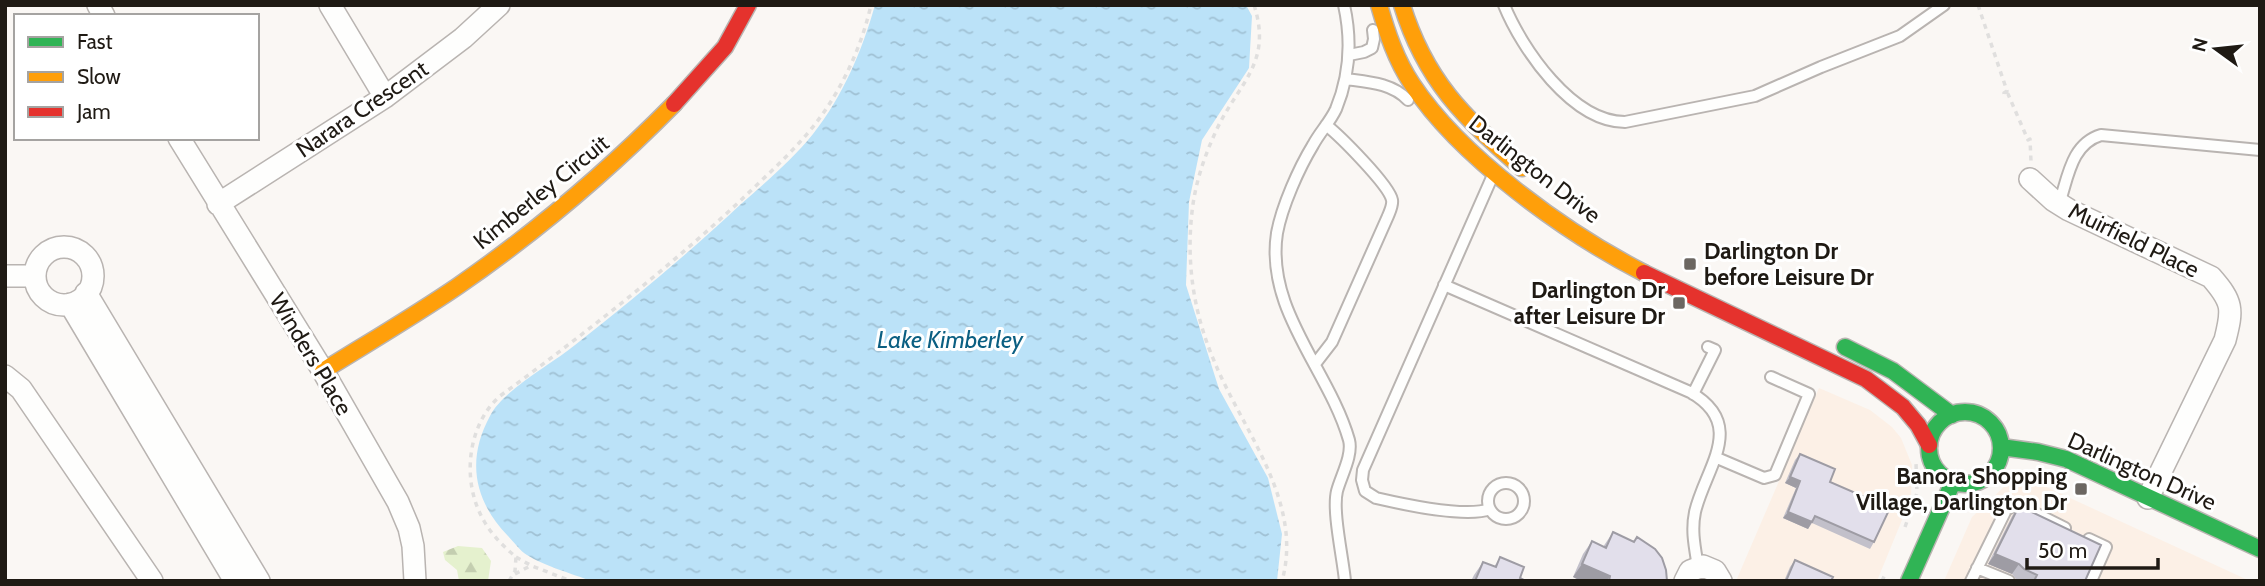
<svg xmlns="http://www.w3.org/2000/svg" width="2265" height="586" font-family="Cabin,sans-serif">
<defs>
<pattern id="forest-firs" width="22" height="20" patternUnits="userSpaceOnUse" patternTransform="scale(1.75)"><rect width="22" height="20" fill="#e5f1ce"/><path d="M5 1l3.5 6h-7zM16 11l3.5 6h-7z" fill="#c4ceb0"/></pattern>
<pattern id="water-ripples" width="26" height="14" patternUnits="userSpaceOnUse" patternTransform="scale(1.75)"><rect width="26" height="14" fill="#bbe2f8"/><path d="M2 4q2-2 4 0t4 0M15 11q2-2 4 0t4 0" fill="none" stroke="#a0c1d4"/></pattern>
</defs>
<rect width="100%" height="100%" fill="#faf7f4"/>
<!-- built -->
<path fill="#fcf0e6" d="M1819,388l51,22 22,17 9,11 11,27 -1,33 -34,83h-141z
M2031,480l219,101h-306l28,-64 36,-34z"/>
<!-- forest -->
<path fill="url(#forest-firs)" d="M458,546l24,2 9,13 -3,20h-29l-2,-11 -12,-10 -2,-8z"/>
<!-- water -->
<path fill="url(#water-ripples)" d="M875,5h371l6,11 -3,52 -47,72 -13,62 -3,83 33,104 49,89 14,56 -5,47h-686c-18,-7 -49,-16 -64,-26 -7,-4 -13,-13 -19,-19 -34,-35 -42,-76 -18,-120 13,-26 62,-52 85,-71 57,-45 113,-91 166,-141 25,-22 51,-44 72,-70 30,-38 49,-83 62,-129z"/>
<g fill="none" stroke-linecap="round" stroke-linejoin="round">
<!-- lane casing -->
<g stroke="#b9b4b1" stroke-width="14">
<path id="lane" d="M1344,5c8,36 6,70 -8,104 -6,13 -16,23 -23,36 -14,23 -31,61 -36,88 -12,77 52,137 72,207 4,15 -8,36 -12,51 -5,20 6,67 8,90
M1504,5c18,44 68,117 121,117l130,-26 66,-29 79,-31 44,-31
M1349,55l15,-3 8,-4 2,-9 -1,-9
M1346,79c22,3 46,4 62,21
M2059,204c9,-26 12,-60 42,-69l159,15
M1444,285l246,107c58,33 15,76 5,120 -4,19 0,36 3,55
M1315,364l17,-22 56,-126c2,-5 5,-11 4,-16 -3,-15 -52,-64 -66,-75
M1693,394l22,-44 -7,-3
M1717,458l47,20 11,-3 34,-81 -38,-17
M1488 501a18 18 0 1 1 36 0a18 18 0 1 1-36 0Z
M1490,509c-24,9 -88,-5 -114,-11l-11,-7 -3,-11 1,-10 130,-295
M2089,539l17,8 -15,34
M1977,568l32,13
M1971,581l35,-71 9,-5 18,7 32,16"/>
</g>
<!-- street casing -->
<g stroke="#b9b4b1" stroke-width="24">
<path id="street" d="M98,5l6,11
M330,5l55,92
M179,138l144,233 75,131 11,26 4,18 2,35
M2030,179l23,21 16,10 142,67c22,25 22,32 14,63l-77,158
M218,204l167,-107 78,-59 36,-33
M35 276a29 29 0 1 1 58 0a29 29 0 1 1-58 0Z
M5,276h29
M86,293l173,288
M70,304l165,277
M5,376l16,13 131,192
M1685,581l5,-10 13,-5 12,5 6,10"/>
</g>
<!-- fast casing -->
<g stroke="#b9b4b1" stroke-width="19">
<path id="fast" d="M1845,347l48,24 59,44
M1929 448a36 36 0 1 1 72 0a36 36 0 1 1-72 0Z
M2001,447l37,5 28,7 194,90
M1909,581l44,-99"/>
</g>
<!-- slow casing -->
<g stroke="#b9b4b1" stroke-width="19">
<path id="slow" d="M1379,5c8,28 17,55 33,79 48,73 154,149 232,189
M1402,5c23,75 62,113 120,163
M323,371c45,-28 91,-55 135,-85 78,-54 149,-114 216,-182"/>
</g>
<!-- jam casing -->
<g stroke="#b9b4b1" stroke-width="19">
<path id="jam" d="M674,104l51,-57 23,-42
M1644,273l222,106 37,28 15,18 11,20"/>
</g>
<!-- path -->
<path stroke="#e0dfde" stroke-width="3.5" stroke-dasharray="5 5" stroke-linecap="butt" d="M1254,5c19,59 -16,78 -38,126 -12,26 -21,53 -24,81 -6,52 2,103 23,151 28,68 89,139 67,218
M1978,5l29,86 -3,2 1,3 3,-2 20,46 2,-1 1,23
M1905,527l12,-34 -1,-30
M516,557l16,9 39,15
M515,574l15,-8
M509,581l6,-10 1,-14c-12,-10 -24,-22 -32,-36 -23,-39 -17,-96 16,-125 84,-62 164,-124 240,-195 32,-31 66,-60 90,-98 19,-30 33,-63 41,-98
M1882,581l4,-9"/>
<!-- lane -->
<use href="#lane" stroke="#fefefd" stroke-width="10"/>
<!-- street -->
<use href="#street" stroke="#fefefd" stroke-width="21"/>
<!-- fast -->
<use href="#fast" stroke="#30b455" stroke-width="16"/>
<!-- slow -->
<use href="#slow" stroke="#ff9f0a" stroke-width="16"/>
<!-- jam -->
<use href="#jam" stroke="#e5322d" stroke-width="16"/>
</g>
<!-- wall -->
<path fill="#c2c0ca" d="M1800,454l30,28 44,60 -4,7 -58,-26 -4,6 -25,-11 13,-30 -11,-5 10,-23z
M2019,506l66,75h-65l-4,-2 -4,-5 -24,-10 24,-48z
M1613,532l20,10 4,-5 30,44h-86l-8,-4 10,-23 9,-13 11,6z
M1500,557l20,21 6,3h-55l3,-6 9,-13 11,5z
M1795,560l36,21h-47l6,-14z"/>
<!-- shaded-wall -->
<path fill="#9e9ca4" d="M1790,477l10,4 -4,7 -11,-5z
M1788,512l24,10 -4,7 -25,-11z
M1995,554l24,10 -7,10 -24,-10z
M1582,564l28,12 -3,5h-26l-8,-4z"/>
<!-- building -->
<path fill="#e2dfeb" stroke="#9e9ca4" stroke-width="2" d="M1800,454l35,15 -5,13 60,26 -16,34 -59,-26 -3,6 -24,-10 12,-31 -10,-4z
M2019,506l82,39 -16,36h-51l3,-6 -13,-6 -5,-5 -24,-10z
M1613,532l21,10 3,-5 18,12 7,9 4,12 1,11h-58l1,-5 -28,-12 10,-23 14,7z
M1500,557l24,10 -4,11 6,3h-51l8,-19 13,5z
M1795,560l38,17 -2,4h-45z"/>
<!-- markers -->
<g fill="#6c6762" stroke="#fff" stroke-width="2.5">
<rect x="1683" y="257" width="14" height="14" rx="3.5"/>
<rect x="1672" y="296" width="14" height="14" rx="3.5"/>
<rect x="2074" y="482" width="14" height="14" rx="3.5"/>
</g>
<g text-anchor="middle" dominant-baseline="central" stroke-width="6" stroke-linejoin="round" paint-order="stroke">
<!-- street labels -->
<g font-size="23" fill="#1f1a14" stroke="#fff">
<text transform="translate(362 109) rotate(-34)">Narara Crescent</text>
<text transform="translate(1535 169) rotate(38)">Darlington Drive</text>
<text transform="translate(541 192) rotate(-39)">Kimberley Circuit</text>
<text transform="translate(2134 240) rotate(26)">Muirfield Place</text>
<text transform="translate(311 354) rotate(59)">Winders Place</text>
<text transform="translate(2142 471) rotate(24)">Darlington Drive</text>
</g>
<!-- poi labels -->
<g font-size="23" font-weight="bold" fill="#1f1a14" stroke="#fff" text-anchor="end">
<text x="1704" y="251" text-anchor="start">Darlington Dr<tspan x="1704" dy="26">before Leisure Dr</tspan></text>
<text x="1665" y="290">Darlington Dr<tspan x="1665" dy="26">after Leisure Dr</tspan></text>
<text x="2067" y="476">Banora Shopping<tspan x="2067" dy="26">Village, Darlington Dr</tspan></text>
</g>
<!-- water labels -->
<g font-size="24" font-style="italic" fill="#0b5f82" stroke="#fff">
<text x="950" y="339">Lake Kimberley</text>
</g>
</g>
<!-- border -->
<rect width="2265" height="586" fill="none" stroke="#1f1a14" stroke-width="14"/>
<!-- legend -->
<rect x="14" y="14" width="245" height="126" fill="#ffffff" stroke="#a5a3a1" stroke-width="2"/>
<rect x="28" y="37" width="35" height="10" fill="#30b455" stroke="#a5a3a1" stroke-width="2"/>
<text x="77" y="49" font-size="21" fill="#1f1a14">Fast</text>
<rect x="28" y="72" width="35" height="10" fill="#ff9f0a" stroke="#a5a3a1" stroke-width="2"/>
<text x="77" y="84" font-size="21" fill="#1f1a14">Slow</text>
<rect x="28" y="107" width="35" height="10" fill="#e5322d" stroke="#a5a3a1" stroke-width="2"/>
<text x="77" y="119" font-size="21" fill="#1f1a14">Jam</text>
<!-- north arrow -->
<g transform="translate(2216 49) rotate(285)" stroke="#ffffff" stroke-width="5" paint-order="stroke">
<path d="M0-5L12 26L0 18L-12 26Z" fill="#1f1a14"/>
<text y="-10" font-size="19" font-weight="bold" text-anchor="middle" fill="#1f1a14">N</text>
</g>
<!-- scale -->
<path d="M2027 558v10h131v-10" fill="none" stroke="#1f1a14" stroke-width="3.5"/>
<text x="2038" y="558" font-size="21" fill="#1f1a14" stroke="#ffffff" stroke-width="5" paint-order="stroke">50 m</text>
</svg>
